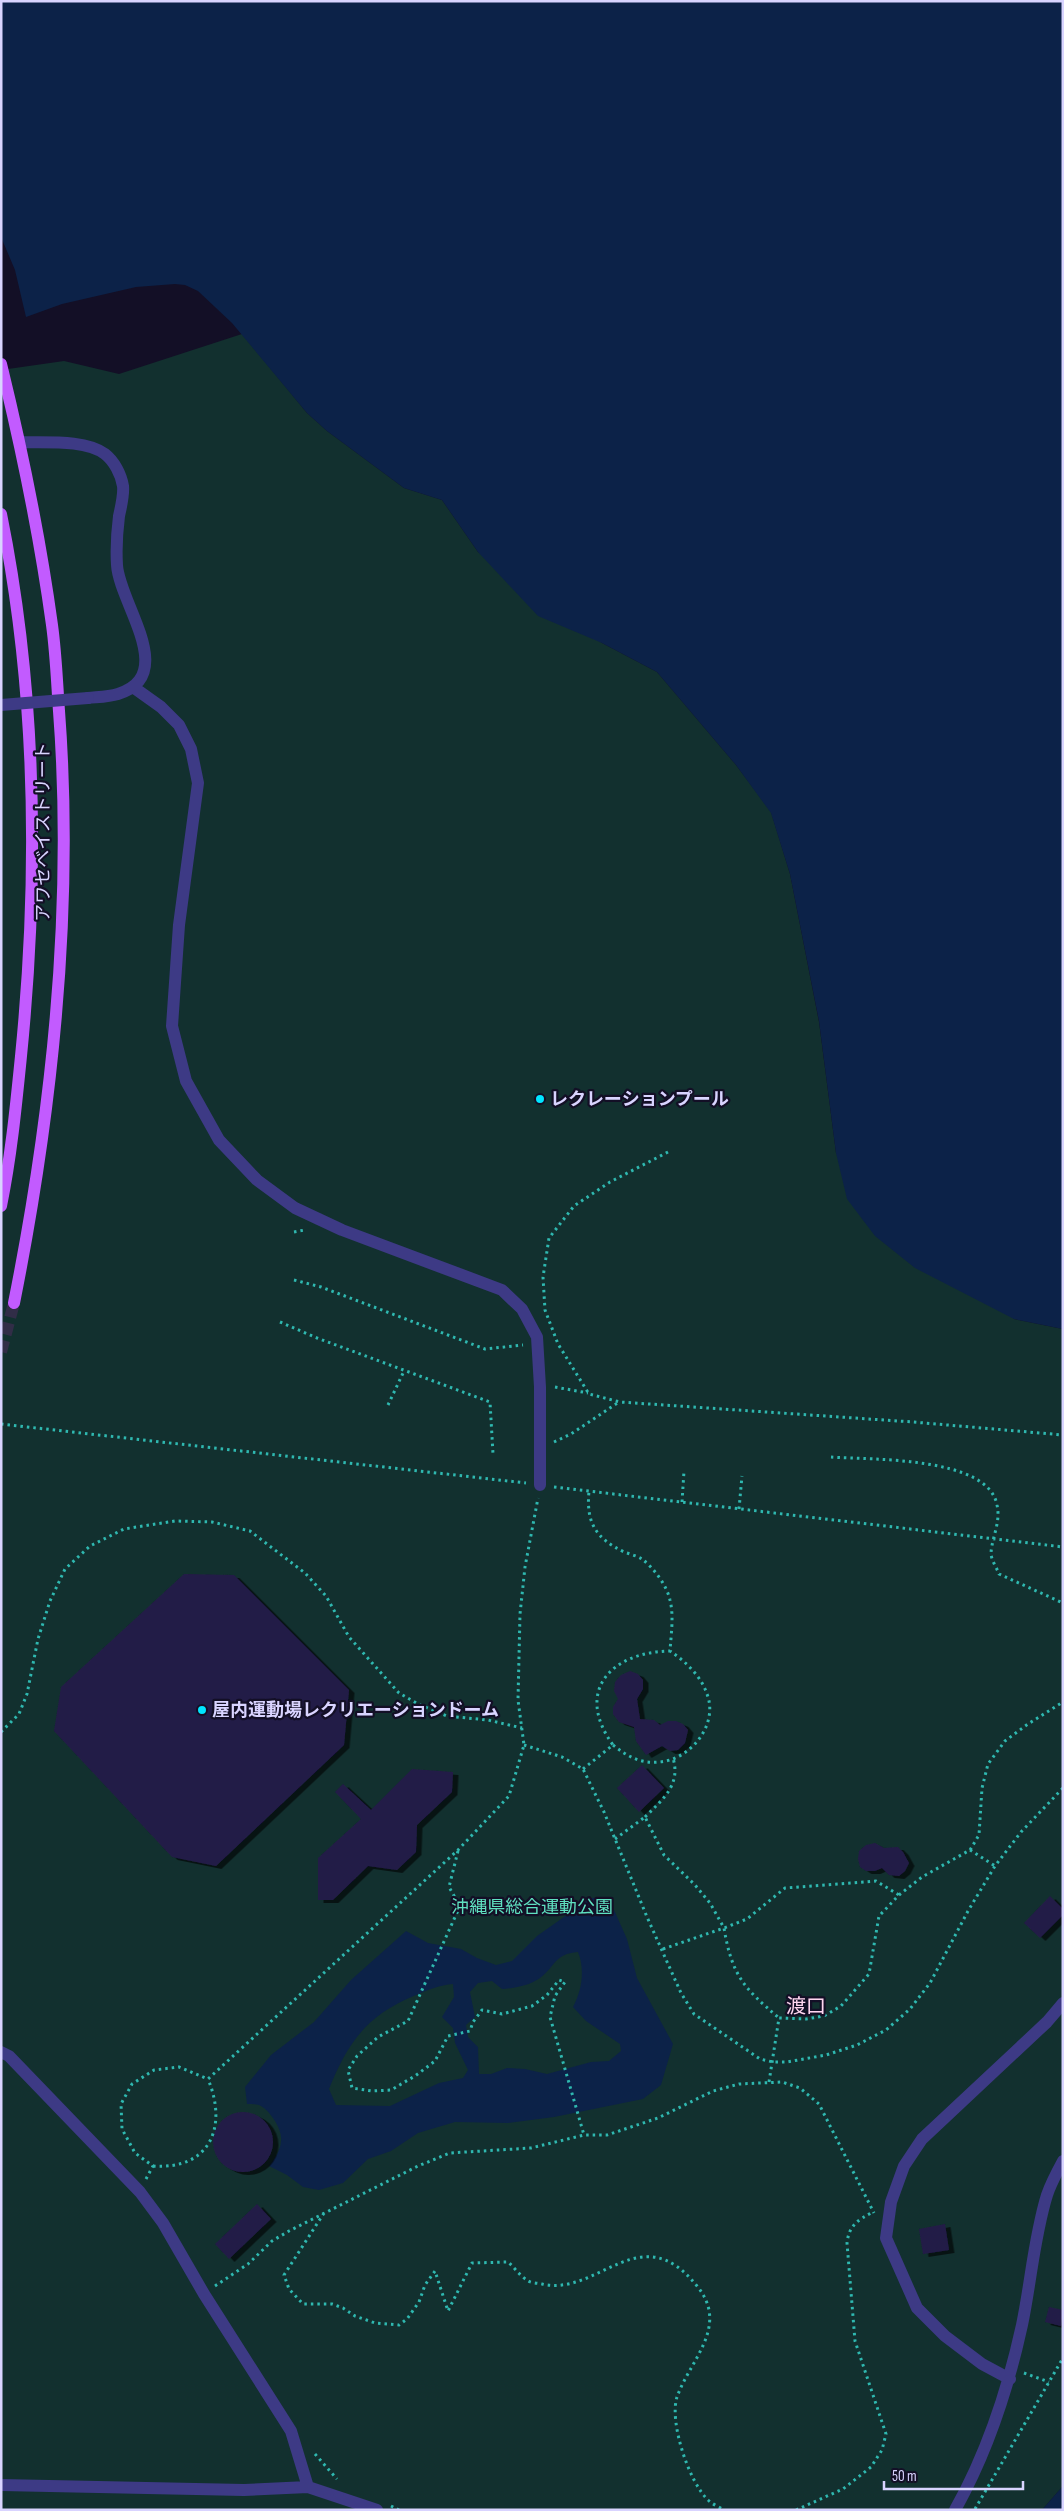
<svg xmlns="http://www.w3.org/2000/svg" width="1064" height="2511" font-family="'Sofia Sans Condensed','Noto Sans JP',sans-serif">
<defs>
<filter id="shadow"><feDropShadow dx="5.5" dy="3" stdDeviation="0" flood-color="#0009"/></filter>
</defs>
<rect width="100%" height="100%" fill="#130f26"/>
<!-- green -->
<path fill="#12302f" d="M242,334l65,79 20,18 77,57 38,12 36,52 124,91 55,29 79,93 35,47 19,62 29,148 17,131 178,166 49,10v1157l-21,24h-1041v-2140l63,-9 55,13z"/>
<!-- water -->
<path fill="#0c2248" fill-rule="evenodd" d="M1,1h1062v1328l-49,-10 -99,-51 -40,-32 -28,-37 -11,-46 -17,-132 -29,-147 -19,-61 -35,-48 -79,-93 -55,-29 -64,-27 -60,-64 -36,-52 -38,-12 -77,-57 -20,-18 -75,-90 -34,-32 -13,-6 -10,-1 -39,3 -74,17 -36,13 -11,-47 -14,-33z
M591,1898h9l14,12 13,29 10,39 36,66 -12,41 -18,14 -89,18 -46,6 -53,-1 -37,11 -27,18 -23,8 -25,24 -24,7 -16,-3 -16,-12 -18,-9c5,-7 12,-16 12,-25 2,-11 -11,-31 -22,-36 -3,-1 -8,-1 -12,-1l-2,-17 26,-32 43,-33 37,-42 55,-49 22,12 33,6 16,9 19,7 16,-4 25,-25zM578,1952c7,17 4,39 -5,55l13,14 34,23 1,7 -12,10 -18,1 -44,12 -22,-5 -18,-1 -16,6h-12l-1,-27 -10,-10 -2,-12 9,-8 -5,-25 8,-9 14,-2 10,8c12,-1 27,-3 38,-11 16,-12 14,-24 38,-26zM453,1984l1,13 -12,20 11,11 2,15 13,27 -5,8 -24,5 -49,23 -54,-1 -7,-16c19,-47 38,-74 87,-94 12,-5 24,-10 37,-11z
M1063,2486v24h-21l20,-23z"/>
<!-- building -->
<path fill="#241b47" filter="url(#shadow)" d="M184,1574l50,1 115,115 -5,55 -128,121 -44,-9 -118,-126 7,-44z
M630,1671l8,3 5,6v9l-6,10 3,20 14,1 6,5 8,-4h8l7,3 5,6 -3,13 -7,7 -8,1 -8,-5 -16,9 -10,-14 -2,-14 -15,-5 -6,-8v-7l5,-8 -4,-8 1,-9 6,-7z
M642,1765l22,23 -25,24 -22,-24z
M412,1769l41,3 -1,20 -35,33 -1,27 -19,18 -29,-4 -35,34h-15v-42l43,-39 -26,-27 8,-8 28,26z
M875,1843l9,5 14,-1 5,5 6,11 -4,8 -6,5 -10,-1 -7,-7 -7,3h-9l-6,-4 -2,-8 1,-8 7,-6z
M1050,1896l13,13v6l-23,23 -16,-15z
M213 2142a30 30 0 1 1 60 0a30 30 0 1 1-60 0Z
M257,2204l14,15 -42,40 -14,-15z
M945,2224l4,26 -26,4 -4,-25z
M1049,2307l14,3 -2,16 -16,-4z"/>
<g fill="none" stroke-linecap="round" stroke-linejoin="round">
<!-- major-tunnel -->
<path stroke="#312d47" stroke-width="12" stroke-dasharray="12 6" stroke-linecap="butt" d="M1,1352l13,-49"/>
<!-- path -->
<path stroke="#2fb8b0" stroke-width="3" stroke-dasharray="2.5 4" stroke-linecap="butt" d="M668,1152l-58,30 -36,24 -25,32 -6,39 2,33 13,34 31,50 31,8 293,20 150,13
M294,1232l11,-2
M294,1280l27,7 164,62 38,-4
M280,1322l37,16 173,64 3,52
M555,1387l33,6
M388,1405l16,-34
M1,1424l525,59
M554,1442l17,-8 48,-32
M831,1457c40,3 157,-1 166,48 4,17 -5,32 -6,48 0,7 6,15 8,21l64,29
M554,1487l509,60
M682,1502l2,-31
M739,1509l3,-33
M1,1732l18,-18 8,-20 11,-55 12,-38 15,-32 25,-23 34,-17 51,-8 37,1 38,9 55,42 21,23 23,41 50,56 19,11 29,12 41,4 34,8
M524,1745l38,12 21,12 21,43 43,105 34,76 13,21 66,45 13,3h14l39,-7 31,-10 29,-15 24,-21 20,-26 38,-72 27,-45 26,-34 42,-44
M613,1745c14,11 27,19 46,17 31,-2 60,-37 48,-68 -6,-18 -22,-33 -37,-43
M583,1769l30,-24c-39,-54 -2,-93 57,-94 1,-16 4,-35 0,-51 -3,-14 -16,-32 -28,-41 -5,-3 -12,-5 -18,-7 -29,-14 -38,-30 -35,-61
M645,1817c18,-18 36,-32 28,-59
M615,1839l30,-22 19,38 31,30 15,18 14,25 23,-9 38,-31 91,-7 23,14
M970,1850l25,16
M458,1851l-9,36 11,19 -52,115 -30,16 -21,19 -9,14 4,18 20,3 19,-1 24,-14 20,-15 13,-25 22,-5 3,-9 9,-12 20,4 30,-8 15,-11 12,-15 6,2 -10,14 -5,21 34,118
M663,1949l61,-21c8,48 20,60 55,90
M769,2082l10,-64 27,1 18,-3 17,-10 28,-32 10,-58 20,-21 23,-18 48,-27 9,-15 3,-47 6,-24 17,-23 23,-17 35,-22
M153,2166c57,4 75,-39 55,-87
M146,2179l7,-13 -18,-13 -13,-24 -1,-25 11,-20 22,-14 25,-3 29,12 250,-229 51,-54 15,-51 -6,-45 2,-86 5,-47 13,-69
M324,2213l-40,62 5,14 14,15h29l11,4 12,8 20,7 24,2 8,-6 12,-17 6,-17 10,-14 13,40 24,-48 36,-1c6,5 12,14 19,18 3,3 10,3 15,4 57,13 98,-69 155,2 33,40 -7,74 -20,111 -8,25 12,85 31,103 4,4 11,7 16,10
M215,2286l33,-22 24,-23 17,-10 129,-65 32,-13 81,-5 53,-13h23l51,-17 55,-27 26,-7 43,-2 18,6 19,16 55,109
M1024,2373l25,9
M315,2454l22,25
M391,2506l8,4
M975,2509l88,-151
M796,2510l47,-21 28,-22 11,-17 4,-16 -31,-93 -8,-98c2,-18 11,-23 26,-31"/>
<!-- minor -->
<path stroke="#3d3a85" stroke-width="12" d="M20,442c24,1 65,-3 85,12 9,7 16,20 18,32 1,9 -2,21 -4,30 -2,16 -3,33 -2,49 2,38 62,110 1,129 -10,3 -21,3 -30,4
M133,687l28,20 18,18 12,24 7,34 -19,142 -7,101 14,55 33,59 38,40 38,28 47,22 160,60 20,19 15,28 3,50v98
M1,2052l8,4 131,136 23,31 41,71 87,137 17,56
M1010,2379l-28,-15 -37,-28 -28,-28 -31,-70 5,-36 13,-36 18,-27 125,-117 16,-19
M1,2485l243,5 64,-3 69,23
M955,2510c32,-57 53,-121 67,-185 9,-43 12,-88 25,-130 4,-12 10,-23 16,-34"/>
<!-- major -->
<path stroke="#c25bff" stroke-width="12" d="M1,364c21,86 39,173 51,261 4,29 5,58 7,86 15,198 -6,397 -45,592
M1,514c36,178 38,362 20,542 -5,50 -10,101 -20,150"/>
<!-- minor-bridge -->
<path stroke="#3d3a85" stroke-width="12" d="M1,705l87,-7"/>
</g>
<!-- markers -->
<g fill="#00e5ff" stroke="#130f26" stroke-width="2">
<circle cx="540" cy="1099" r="5"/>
<circle cx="202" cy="1710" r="5"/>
</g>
<g text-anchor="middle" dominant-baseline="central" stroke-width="4.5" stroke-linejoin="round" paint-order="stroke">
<!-- street labels -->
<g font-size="18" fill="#d9d4ff" stroke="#130f26">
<text transform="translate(43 832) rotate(-90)">アワセベイストリート</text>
</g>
<!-- poi labels -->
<g font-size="18" font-weight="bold" fill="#d9d4ff" stroke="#130f26" text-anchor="start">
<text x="550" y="1099">レクレーションプール</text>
<text x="212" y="1710">屋内運動場レクリエーションドーム</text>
</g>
<!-- park labels -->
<g font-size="18" fill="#5fe0c0" stroke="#130f26">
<text x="532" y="1907">沖縄県総合運動公園</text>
</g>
<!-- quarter labels -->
<g font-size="20" fill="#ffd6f0" stroke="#130f26">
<text x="806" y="2007">渡口</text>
</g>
</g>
<!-- border -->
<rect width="1064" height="2511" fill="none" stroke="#d9d4ff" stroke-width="5"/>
<!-- scale -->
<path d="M884 2481v8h139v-8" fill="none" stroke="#d9d4ff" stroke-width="2.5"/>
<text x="892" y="2481" font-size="15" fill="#d9d4ff" stroke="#130f26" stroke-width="4" paint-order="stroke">50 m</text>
</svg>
